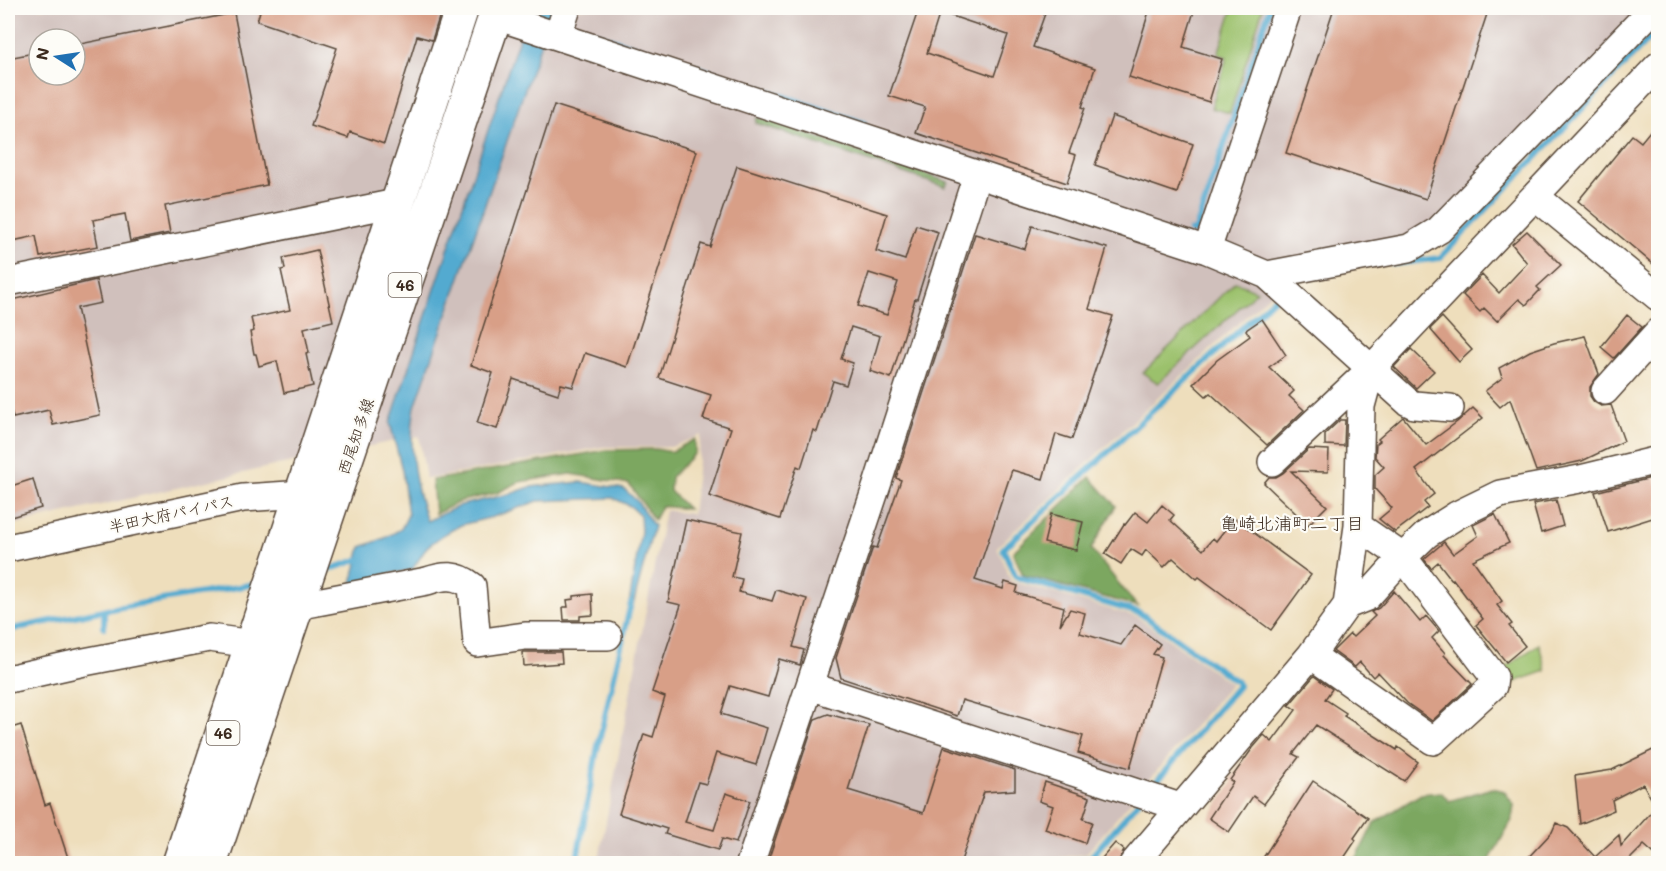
<svg xmlns="http://www.w3.org/2000/svg" width="1666" height="871" font-family="Mali,'Klee One',sans-serif">
<rect width="100%" height="100%" fill="#fdfcf7"/>
<filter id="ink" filterUnits="userSpaceOnUse"><feTurbulence type="fractalNoise" baseFrequency=".0167" numOctaves="2"/><feDisplacementMap in="SourceGraphic" scale="12" xChannelSelector="R" yChannelSelector="G"/><feConvolveMatrix kernelMatrix="1 2 1 2 8 2 1 2 1" color-interpolation-filters="sRGB"/></filter>
<filter id="wash" filterUnits="userSpaceOnUse"><feTurbulence type="fractalNoise" baseFrequency=".008" numOctaves="4" result="noise"/><feDisplacementMap in="SourceGraphic" scale="24" xChannelSelector="R" yChannelSelector="G"/><feGaussianBlur stdDeviation="1.35" result="paint"/><feColorMatrix in="noise" values="0 0 0 0 0 0 0 0 0 0 0 0 0 0 0 0 0 1.4 0 .05"/><feComposite in="paint" operator="in"/></filter>
<g filter="url(#wash)">
<rect width="100%" height="100%" fill="#eedebc"/>
<!-- industrial -->
<path fill="#d0c0bc" fill-rule="evenodd" d="M8,8h1650l-233,245 -133,21 -295,273 14,34 126,36 94,67 -145,170 -27,4 -5,6h-456l67,-354 27,4 9,-79 -30,12h-68l-177,32 -7,-43 -141,29 -270,61zM39,39h36v36h-36z"/>
<!-- green -->
<path fill="#9bc16c" stroke="#6b7645" stroke-width="1.5" d="M1233,8h30l-33,105 -19,-5 16,-51 -9,-3z
M1235,282l22,9 -99,92 -15,-10z
M1539,644l7,27 -37,13 -8,-13z"/>
<!-- forest -->
<path fill="#7ca760" stroke="#5c683f" stroke-width="1.5" d="M757,117l191,65 -3,5 -189,-64z
M695,439v14l-24,24 -1,14 18,18 -27,-3 -7,14 -25,-36 -58,-10 -52,8 -22,11 -36,8 -26,13 -3,-34 175,-30 49,-1 15,3z
M1090,477l26,29 -25,43 46,57 -114,-31 -10,-23z
M1492,788l12,3 10,14 -2,15 -24,43h-134l20,-40 47,-29 20,-2 8,9z"/>
<!-- water -->
<path fill="#53aad0" stroke="#476a77" stroke-width="1.5" d="M529,8h24l-138,399c-7,36 -1,79 12,114l34,-16 49,-11 20,-7 50,-5 44,7 13,12 17,25 -22,83 -4,1 13,-79 -1,-16 -10,-9 -17,-8 -75,3 -45,16 -32,8 -18,10 -16,12 -15,23 -30,5 -31,12 10,-40 24,-9 16,-9 7,-14 -6,-45 -12,-47z"/>
<g fill="none" stroke-linecap="round" stroke-linejoin="round">
<!-- stream -->
<path stroke="#53aad0" stroke-width="6" d="M569,25l295,98
M1190,231l5,1 75,-224
M1393,264l47,-6 218,-229
M319,573l44,-15
M104,627v-17
M8,630l96,-20 157,-27
M1149,790l89,-104 -1,-4 -97,-69 -124,-36 -13,-28 276,-255
M576,864l21,-114 34,-147
M1060,864l30,-6 50,-58"/>
</g>
<g id="blocks">
<!-- building -->
<path fill="#d89f87" fill-rule="evenodd" d="M261,8h181l-10,32 -15,-4 -33,108 -34,-12 -2,6 -37,-12 26,-78 -80,-27z
M919,8h128l-14,39 62,21 -13,39 3,1 -16,45 7,2 -9,28 -151,-50 9,-26 -36,-11zM940,12l68,23 -14,41 -67,-23z
M1150,8h45l-12,39 39,12 -13,43 -80,-25z
M1334,8h155l-63,191 -140,-46z
M234,13l33,172 -102,21 5,27 -40,8 -5,-27 -32,6 5,26 -58,11 -4,-21 -28,6v-184l31,-6v23h36v-30z
M554,105l143,46 -70,216 -42,-14 -12,34 -12,-3 -3,10 -45,-15 -16,50 -20,-6 16,-50 -22,-8z
M1112,116l81,28 -16,49 -82,-28z
M1659,120v149l-81,-68 54,-66 9,7z
M737,166l150,48 -11,37 29,9 11,-35 22,7 -21,67h-2l-24,79 -21,-7 10,-35 -29,-9 -10,32 12,4 -7,22 -13,-4 -16,51 -4,-2 -12,38 -4,-2 -17,53 -71,-23 22,-68 -28,-9 8,-24 -52,-17 42,-134 9,3zM869,273l29,9 -11,33 -29,-9z
M1032,226l75,22 -18,61 24,7 -41,123 -16,-5 -13,45 -31,-9 -37,110 28,9 2,-7 13,4 -2,7 48,14 -4,18 10,-16 15,4 -5,20 41,12 14,-20 25,19 -7,10 9,3 -32,111 -52,-15 5,-17 -121,-36 -5,16 -116,-38 -5,-20 37,-111 4,1 24,-68 -5,-2 79,-244 50,15z
M1527,231l34,34 -24,22 3,3 -14,15 -7,-6 -22,22 -13,-13 -4,4 -17,-17 19,-20 17,18 28,-30 -15,-19z
M317,250l16,71 -29,7 5,25 -3,1 7,32 -29,7 -7,-32 -18,5 -3,-12h-2l-4,-22 4,-1 -3,-13 39,-8 -9,-40 4,-1 -2,-11z
M96,280l5,23 -24,5 23,107 -47,10 -4,-15 -36,8 -5,-21v-96z
M1627,315l15,12 -28,31 -13,-11z
M1442,317l30,33 -13,12 -29,-33z
M1262,319l24,36 -17,12 25,24 -5,5 15,14 -37,35 -57,-52 -4,3 -13,-12 24,-24 33,-24 -4,-6z
M1585,336l14,38 -9,13v9l4,6 7,4 10,-1 13,36 -42,20 -46,10 -26,-72 -10,8 -15,-16 17,-13 -3,-10 31,-17 24,-8z
M1411,349l23,22 -18,17 -22,-21z
M1473,408l10,10 -67,52 18,24 -10,8 4,5 -33,25 -16,-13 13,-11 -17,-19v-14l9,-8 -9,-10 1,-13 4,-3 -2,-2 25,-22 23,28 31,-23z
M1340,420h5l-1,26 -19,-1v-11z
M1309,449l20,1 -1,22 -37,-1 36,35 -19,19 -44,-42 5,-6h7l7,-4z
M1655,477l4,10v29l-51,16 -13,-40z
M33,479l8,29 -33,10v-31z
M1556,500l7,26 -22,7 -8,-29z
M1162,505l12,10 -4,5 33,30 10,-12 3,3 18,-23 77,57 -40,55 -72,-53 -2,2 -24,-21 -9,9 -18,-17 -4,6 -11,-7 -10,15 -16,-10 19,-30 1,1 10,-13 13,10z
M1051,514l32,8 -7,28 -32,-7z
M1495,514l14,29 -36,17 29,41 -5,4 15,19 -3,2 16,20 -19,16 -30,-37 7,-6 -30,-40 -1,1 -14,-18 -7,6 -7,-9 20,-17 9,12 25,-18 -5,-11z
M686,520l56,12 -10,45 10,2 -3,13 33,9 4,-11 31,9 -14,48 11,3 -4,15 -21,-6 -11,38 -38,-11 -9,28 46,14 -11,37 -40,-12 -10,31 -8,-2 -13,40 29,8 12,-37 24,8 -14,42 -14,-4 -4,11 -53,-16 2,-5 -48,-15 25,-80 9,3 12,-40 -13,-5 29,-87 -13,-3z
M1394,591l26,31 6,-6 13,15 -7,7 13,15 -1,2 28,29 -40,37 -25,-18 -29,-31 -5,5 -13,-15 -5,5 -22,-16 17,-17 3,3 22,-21 -4,-4 8,-4z
M592,594l1,21 -13,1v4h-16l-1,-13h5l-1,-7 7,-1v-3z
M523,652h38l1,11 -38,3z
M1314,676l18,13 -7,10 21,14 -2,3 53,34 1,-3 20,15 -14,19 -88,-56 -23,29 6,3 -35,47 -11,-8 -24,36 -20,-14 24,-36 -3,-2 22,-31 12,-14 8,7 24,-32 -7,-5z
M828,714l41,11 -21,65 75,23 21,-66 71,23v20l-31,2 -24,72h-193l48,-145z
M21,725l24,80 5,-2 20,61h-58l-4,-13v-122z
M1659,747v111l-15,-13 -19,19h-103l30,-32 4,-9 12,5 27,29 24,-22 2,11 35,-39 -13,-23 -31,16 2,10 -34,14 -5,-48 37,-6z
M1313,781l55,37 -14,20 2,2 -16,24h-81z
M1045,782l45,15 -7,22 9,3 -7,21 -40,-14 8,-23 -14,-5z
M1115,843l9,7 -6,14h-21z"/>
</g>
</g>
<g filter="url(#ink)">
<use href="#blocks" fill-opacity="0" stroke="#564536" stroke-width="1.5"/>
<g fill="none" stroke-linecap="round" stroke-linejoin="round">
<!-- minor casing -->
<g stroke="#564536" stroke-width="30">
<path id="minor" d="M496,16l711,234 60,25 141,127 6,3 36,3
M558,36l9,-28
M1535,196l123,101
M1207,250l81,-242
M1267,275l142,-27 30,-18 215,-222
M8,282l388,-79
M1605,391l53,-59
M1272,462l99,-93 287,-303
M8,548l235,-50 76,-5
M1347,605l20,-8 36,-40 24,-23 30,-19 43,-21 80,-15 78,-19
M296,606l131,-25c17,-6 30,-7 45,5l5,57 48,-7h83
M1311,655l122,86 60,-55 1,-9 -91,-120 -45,-31
M8,679l76,-17 125,-24 44,6
M810,686l370,121
M750,864l128,-382 99,-307
M1133,864l178,-209 36,-50 11,-79 3,-120 10,-37"/>
</g>
<!-- major casing -->
<g stroke="#564536" stroke-width="36">
<path id="major" d="M179,864l283,-856
M210,864l288,-856"/>
</g>
<!-- minor -->
<use href="#minor" stroke="#fff" stroke-width="27"/>
<!-- major -->
<use href="#major" stroke="#fff" stroke-width="33"/>
</g>
</g>
<g text-anchor="middle" dominant-baseline="central" stroke-width="4.5" stroke-linejoin="round" paint-order="stroke">
<!-- shield labels -->
<g fill="#fdfcf7" stroke="#75695f" stroke-width="1.5">
<rect x="388.5" y="273" width="33" height="24" rx="4.5"/>
<rect x="206.5" y="721" width="33" height="24" rx="4.5"/>
</g>
<g font-size="15" font-weight="bold" fill="#3b2a1e">
<text x="405" y="285">46</text>
<text x="223" y="733">46</text>
</g>
<!-- street labels -->
<g font-size="16" fill="#3b2a1e" stroke="#fdfcf7">
<text transform="translate(355 436) rotate(-71)">西尾知多線</text>
<text transform="translate(171 513) rotate(-12)">半田大府パイパス</text>
</g>
<!-- neighbourhood labels -->
<g font-size="18" fill="#3b2a1e" stroke="#fdfcf7">
<text x="1292" y="523">亀崎北浦町二丁目</text>
</g>
</g>
<!-- margin -->
<rect width="1666" height="871" fill="none" stroke="#fdfcf7" stroke-width="30"/>
<!-- north arrow -->
<g transform="translate(57 57) rotate(282)"><circle r="28" fill="#fdfcf7" stroke="#afa8a0" stroke-width="1.5"/>
<path d="M0-4.5L10 22L0 15L-10 22Z" fill="#1f6fb2"/>
<text y="-9" font-size="16" font-weight="bold" text-anchor="middle" fill="#3b2a1e">N</text>
</g>
</svg>
